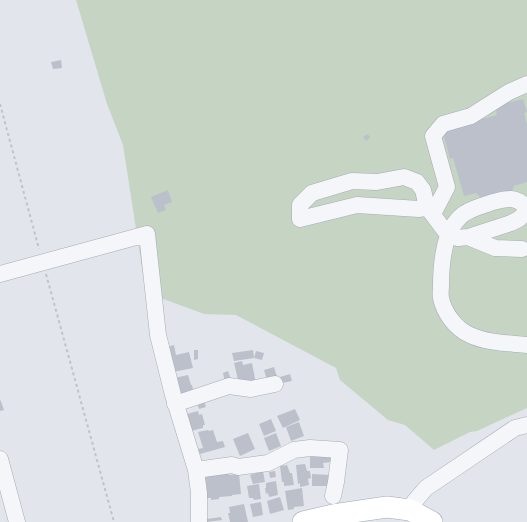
<svg xmlns="http://www.w3.org/2000/svg" width="527" height="522" font-family="'Work Sans',sans-serif">
<rect width="100%" height="100%" fill="#e2e5eb"/>
<!-- green -->
<path fill="#c6d5c3" d="M76,0h451v408l-50,23 -7,1 -36,18 -29,-25 -17,-5 -48,-40 -4,-12 -100,-53 -32,-1 -46,-17 -15,-23 -20,-129 -16,-41z"/>
<!-- building -->
<path fill="#bcc0cb" d="M61,60l1,8 -9,1 -2,-7z
M523,99l4,13 -3,1 3,12v57l-13,4 -4,11 -24,6 -10,-10 -12,3 -11,-38 -3,1 -7,-26 4,-1 -1,-3 51,-14 -2,-9z
M368,134l2,4 -4,3 -3,-4z
M168,190l4,12 -8,3 2,5 -8,3 -7,-16z
M174,345l2,10 13,-3 4,16 -20,4 -6,-25z
M194,350h4v9l-4,1z
M253,350l1,8 2,-7 8,2 -2,7 -8,-2 -20,3 -2,-8z
M242,361l1,4 9,-2 4,21h-17l-5,-21z
M274,367l3,10 -10,3 -3,-10z
M228,371l3,9 -6,2 -2,-9z
M290,374l2,7 -10,2 -2,-6z
M188,375l3,10h1l2,9 -16,2 -4,-18z
M0,399l4,11 -4,1z
M204,401l2,6 -7,2 -2,-6z
M295,409l5,11 -17,8 -6,-12z
M198,411l1,4 3,-1 3,11h-2v3l-16,4 -4,-17z
M271,419l5,12 -12,5 -5,-12z
M299,422l5,14 -13,5 -5,-14z
M208,430l1,1 4,-1 4,12 6,-1 2,6 -25,7 -2,-5 5,-1 -5,-16z
M248,433l7,16 -15,7 -7,-17z
M276,433l5,13 -12,5 -5,-13z
M310,456h21v6l-8,1 1,5h-14z
M305,464l2,7h3l1,7 -3,1 1,6 -9,2v-4l-2,1 -2,-19z
M287,465l3,8h2l2,12 -10,1v-4h-2l-2,-16z
M263,471l2,11 -12,2 -3,-9z
M275,471l1,6 -6,1 -1,-6z
M229,473v2l10,-1 2,20 -9,1v1l-13,1v2l-8,1v-2h-6l-2,-20h2v-3z
M312,474l18,1v11h-18z
M276,481l2,14 -9,2 -1,-4 -2,1 -1,-6h1v-5z
M259,484l2,15 -7,1 -1,-2h-4l-2,-12z
M302,488l2,18 -10,1v2l-6,1 -3,-19z
M280,497l4,13 -14,4 -3,-13z
M261,502l2,13 -10,2 -3,-13z
M244,504l4,18h-18l-2,-9h2l-1,-6z
M221,517l1,3 -15,2v-3z"/>
<g fill="none" stroke-linecap="round" stroke-linejoin="round">
<!-- minor casing -->
<g stroke="#a7abb6" stroke-width="17">
<path id="minor" d="M427,207l-8,2 -62,-4 -57,14v-14l12,-12 40,-12 25,1 27,-5 13,5 6,8 4,17 21,28 10,3 10,-1 43,-14 8,-4 6,-6 -1,-8c-10,-9 -18,-6 -31,-3 -9,3 -27,8 -33,15 -5,5 -9,11 -12,18 -5,15 -7,35 -7,51 0,4 -1,8 0,12 3,15 15,31 29,37 17,8 38,8 57,10
M433,214l14,-27 -14,-51 10,-12 28,-8 38,-24 18,-8
M468,237l27,11 27,1
M0,274l147,-40 11,101 15,60 23,75 3,23v29
M175,404l54,-18 22,3 24,-5
M0,459l17,63
M196,470l36,-5 6,2 30,-4 26,-13 16,-2 30,2 -4,32 -3,14
M410,510l4,-8 12,-14 89,-60 12,-3"/>
</g>
<!-- major casing -->
<g stroke="#a0a8b7" stroke-width="22">
<path id="major" d="M303,522l30,-7 54,-8 23,3 22,12"/>
</g>
<!-- path -->
<path stroke="#c0c3ca" stroke-width="2" stroke-dasharray="3 3" stroke-linecap="butt" d="M0,104l39,145
M46,274l68,248"/>
<!-- minor -->
<use href="#minor" stroke="#f5f6f9" stroke-width="16"/>
<!-- major -->
<use href="#major" stroke="#fff" stroke-width="21"/>
</g>
</svg>
